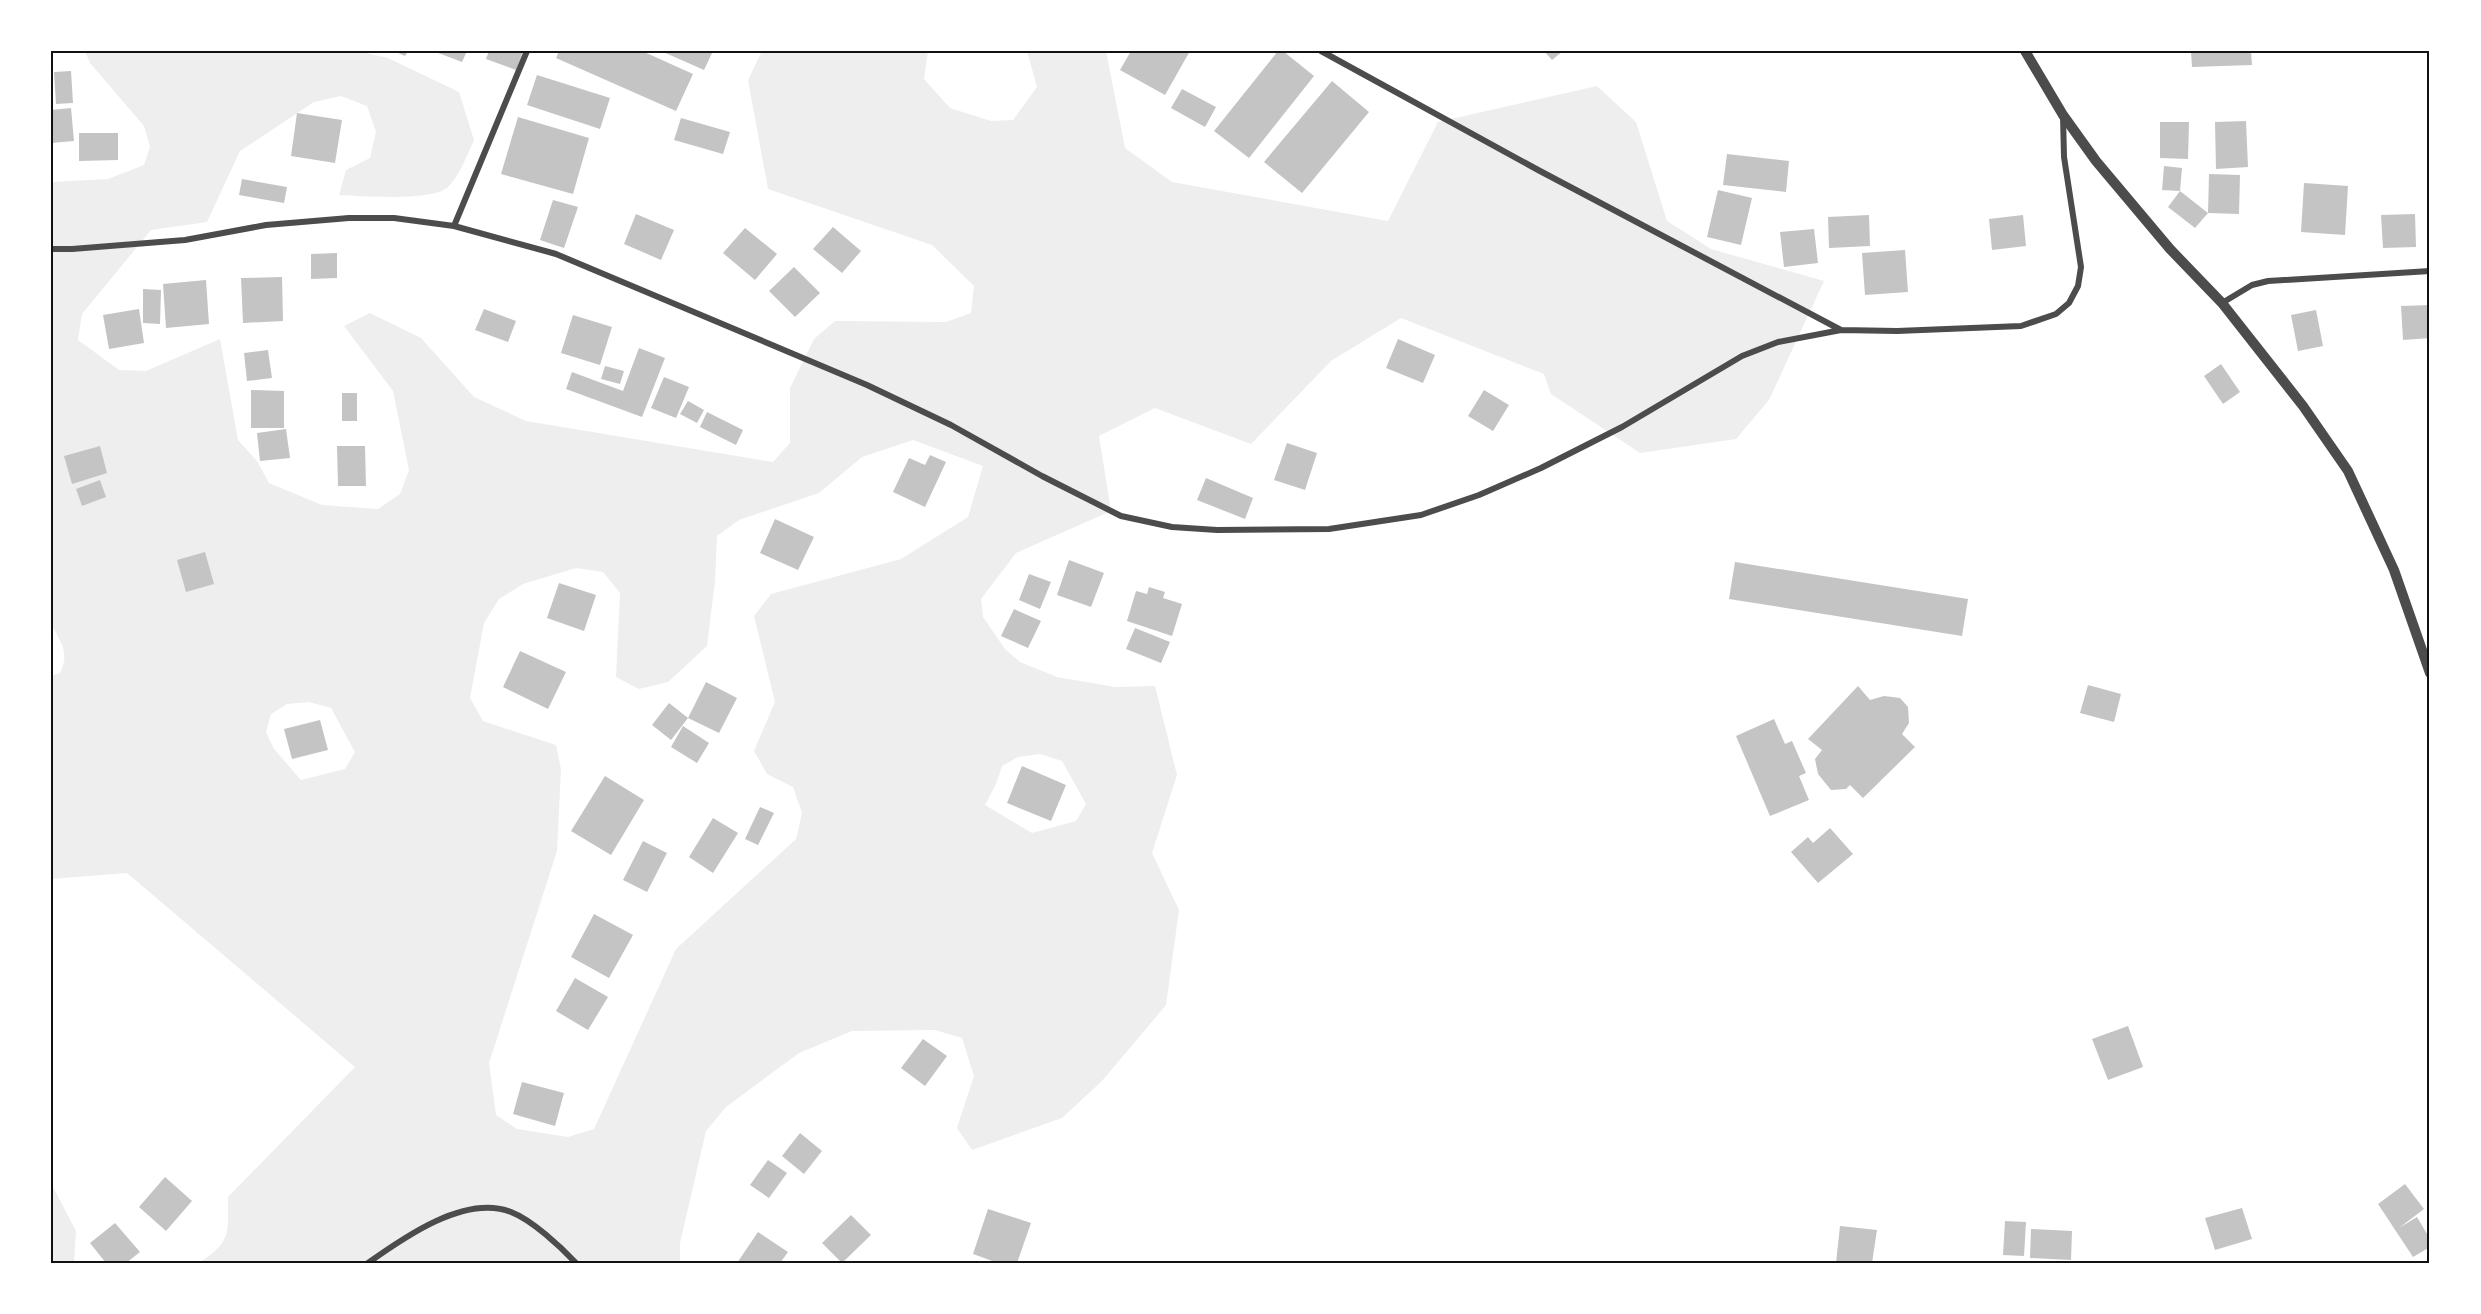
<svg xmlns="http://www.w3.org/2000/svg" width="2481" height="1314" font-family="'PT Sans Narrow',sans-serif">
<rect width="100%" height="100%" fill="#fff"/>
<!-- green -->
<path fill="#eee" fill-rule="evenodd" d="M85,51h272l31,7 71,34 15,48c-7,15 -13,33 -25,46 -14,16 -87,10 -110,9l7,-25 24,-12 6,-26 -9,-26 -26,-10 -27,6 -74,49 -33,71 -56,8 -69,84 -4,26 41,30 27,1 74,-32 18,101 19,21 12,22 53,22 56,4 22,-15 9,-24 -16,-79 -49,-65 26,-13 51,25 53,59 52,24 247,41 17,-19v-55l24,-49 21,-18 111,1 25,-9 3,-27 -42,-41 -164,-56 -20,-109 14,-29h166l-4,28 26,29 41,13 22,-1 24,-33 -10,-36h79l19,97 47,34 216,39 50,-99 159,-36 39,36 31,99 44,28 113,32 -55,119 -33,39 -96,14 -89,-59 -7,-20 -143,-56 -70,43 -80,83 -96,-36 -56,28 12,75 -95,42 -35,46 2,18 22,32 15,13 37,15 58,10 40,-1 22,89 -25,78 27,57 -13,95 -64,76 -40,37 -90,32 -15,-22 17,-52 -12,-38 -27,-8 -83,1 -53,22 -73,54 -20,24 -26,112v20h-481c33,-22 29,-30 29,-66l127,-130 -228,-194 -76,6v-203l9,-3c10,-20 1,-31 -9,-49v-442l57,-3 36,-14 6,-18 -6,-21 -54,-63zM913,440l70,26 -15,51 -67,42 -130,35 -17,22 21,86 -21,49 13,23 26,13 9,26 -6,26 -120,110 -82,180 -26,8 -51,-8 -21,-14 -7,-52 68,-212 4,-82 -5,-24 -73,-24 -13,-23 14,-75 15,-24 24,-15 53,-16 27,4 17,21 -4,84 23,12 29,-7 39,-36 8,-65 2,-45 22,-16 80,-27 43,-36zM309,702l22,6 24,44 -10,17 -44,11 -27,-31 -8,-17 5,-18 16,-10zM1040,754l22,7 24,43 -10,17 -44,12 -47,-28 11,-21 6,-18 16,-9z
M51,1183l25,48 -2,32h-23z"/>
<!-- building -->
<path fill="#c4c4c4" d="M394,51h14l-3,5z
M433,51h34l-5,11z
M489,51h34l-7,19 -30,-11z
M559,51h83l51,23 -17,37 -120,-53z
M661,51h52l-9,19z
M1131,51h59l-25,44 -45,-25z
M1278,51h5l31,25 -65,82 -35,-27z
M1544,51h19l-11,9z
M2191,51h60l1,14 -60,2z
M71,71l2,32 -17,1 -2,-32z
M537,75l73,23 -10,31 -73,-24z
M1332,81l37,31 -67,81 -38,-31z
M1182,89l34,18 -11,20 -34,-19z
M71,108l3,33 -23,2v-33z
M297,113l45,7 -7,43 -44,-7z
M518,117l71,21 -16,56 -72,-20z
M681,118l49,14 -7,22 -49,-14z
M2246,121l2,46 -32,2 -1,-47z
M2160,122h29l-1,37 -28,-1z
M79,133h39v27l-39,1z
M1727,154l62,7 -3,31 -63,-7z
M2164,166l18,2 -2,23 -18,-1z
M2209,174l31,1 -1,39 -31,-1z
M242,179l45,8 -3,16 -45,-8z
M2304,183l44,3 -3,49 -44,-3z
M1718,190l34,8 -11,47 -34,-8z
M2180,191l28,22 -13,15 -27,-21z
M553,200l25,7 -14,41 -24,-8z
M636,214l38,16 -13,30 -37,-16z
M2415,214l1,33 -33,1 -2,-33z
M1869,215l1,31 -41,2 -1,-31z
M2023,215l3,31 -34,4 -3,-31z
M833,227l28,24 -19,22 -29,-24z
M745,228l32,26 -22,26 -32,-27z
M1814,229l4,34 -34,4 -4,-35z
M1905,250l3,42 -43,3 -3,-42z
M337,253v25l-26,1v-25z
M794,267l26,26 -25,24 -26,-26z
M282,277l1,44 -40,2 -2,-45z
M206,280l3,44 -43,4 -3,-44z
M143,289l18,1 -1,34 -17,-1z
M2430,305v33l-27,2 -2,-34z
M139,309l5,34 -35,6 -6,-34z
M484,309l32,12 -8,21 -33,-12z
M2316,310l7,36 -25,5 -7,-36z
M573,315l39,12 -12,38 -39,-12z
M1398,339l37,16 -12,28 -37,-15z
M2427,345h3v17h-2z
M639,348l26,10 -23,59 -76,-28 6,-17 51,19z
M268,350l4,28 -25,3 -3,-28z
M2221,364l19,28 -17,12 -19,-28z
M605,366l19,5 -4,13 -19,-5z
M664,377l25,10 -13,31 -25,-10z
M251,390l33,1v37h-33z
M1484,390l25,15 -16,26 -25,-15z
M342,393h15v28h-15z
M688,401l16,9 -7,13 -17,-9z
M707,412l36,18 -7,15 -36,-18z
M286,429l4,29 -30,3 -3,-28z
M1287,443l30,10 -12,37 -31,-10z
M100,446l7,27 -35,11 -8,-28z
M337,446h28l1,40h-28z
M930,455l16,7 -21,45 -32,-15 16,-34 16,7z
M1206,478l47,20 -8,21 -48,-19z
M100,480l6,17 -24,9 -6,-17z
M775,519l39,18 -16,33 -38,-17z
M205,552l9,32 -28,8 -9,-32z
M1069,560l35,13 -13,34 -34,-12z
M1735,562l233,37 -6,37 -233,-37z
M1029,574l22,8 -11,27 -21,-9z
M559,583l37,12 -12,36 -37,-13z
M1149,587l16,5 -2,6 19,6 -10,32 -45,-15 9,-30 11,3z
M1014,609l27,12 -13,27 -27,-12z
M1135,628l35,14 -9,21 -35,-14z
M520,651l46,21 -18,37 -45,-22z
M706,682l31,16 -18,35 -31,-15 -17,22 -19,-15 17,-22 19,15z
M2088,685l33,9 -7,28 -34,-9z
M1858,686l12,14 14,-4 16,2 8,9 1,16 -7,11 13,13 -52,51 -13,-13 -4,4 -15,1 -13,-16 -3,-15 7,-9 -14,-11z
M1774,719l11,25 7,-3 14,32 -7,3 10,24 -39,16 -34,-80z
M320,720l8,30 -36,9 -8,-30z
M683,726l26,17 -12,20 -26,-16z
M1022,766l44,19 -15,36 -44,-18z
M605,776l39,24 -33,55 -40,-24z
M760,807l14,6 -16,32 -13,-6z
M713,818l25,15 -25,40 -24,-16z
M1830,828l23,26 -35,29 -27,-31 17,-15 5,6z
M643,841l24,12 -20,39 -24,-12z
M594,914l39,21 -24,43 -38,-21z
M575,978l33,19 -20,33 -32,-19z
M2128,1026l15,41 -35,13 -16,-41z
M923,1039l24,17 -22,30 -24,-18z
M522,1082l42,11 -9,33 -42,-12z
M800,1133l22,18 -18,23 -22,-18z
M768,1160l19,13 -18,25 -19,-13z
M165,1177l27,24 -26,30 -27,-24z
M2405,1184l19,25 -25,19 18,-11 13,22v8l-17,10 -35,-53z
M2242,1208l10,31 -37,11 -10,-32z
M988,1209l43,14 -14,40h-19l-25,-9z
M851,1215l20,20 -29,28 -20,-20z
M2005,1221l21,1 -2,34 -21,-1z
M115,1223l25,29 -14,11h-20l-16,-20z
M1840,1226l37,4 -5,33h-36z
M2031,1229l41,2 -1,29 -41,-2z
M758,1232l30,20 -8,11h-43z"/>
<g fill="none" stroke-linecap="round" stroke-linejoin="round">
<!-- minor -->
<path stroke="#4c4c4c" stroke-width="6" d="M1321,51l219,120 301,159
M454,226l73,-175
M51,249h21l113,-9 81,-15 83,-7h45l60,8 102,28 311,131 84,40 91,51 79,40 51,11 45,3 112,-1 92,-14 58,-20 62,-27 81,-41 120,-71 36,-14 63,-12 56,1 124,-5 35,-12 13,-11 9,-17 3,-19 -17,-110 -1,-41
M2222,303l30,-18 16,-4 162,-10
M368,1263c35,-25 97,-69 143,-51 21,8 50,35 65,51"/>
<!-- tertiary -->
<path stroke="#4c4c4c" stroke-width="10" d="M2025,51l38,64 33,46 74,88 52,54 81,103 45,65 46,99 36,103"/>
</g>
<!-- border -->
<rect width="2481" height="1314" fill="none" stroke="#ffffff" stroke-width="105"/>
<rect x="52" y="52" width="2376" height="1210" fill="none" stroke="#111" stroke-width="2"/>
</svg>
